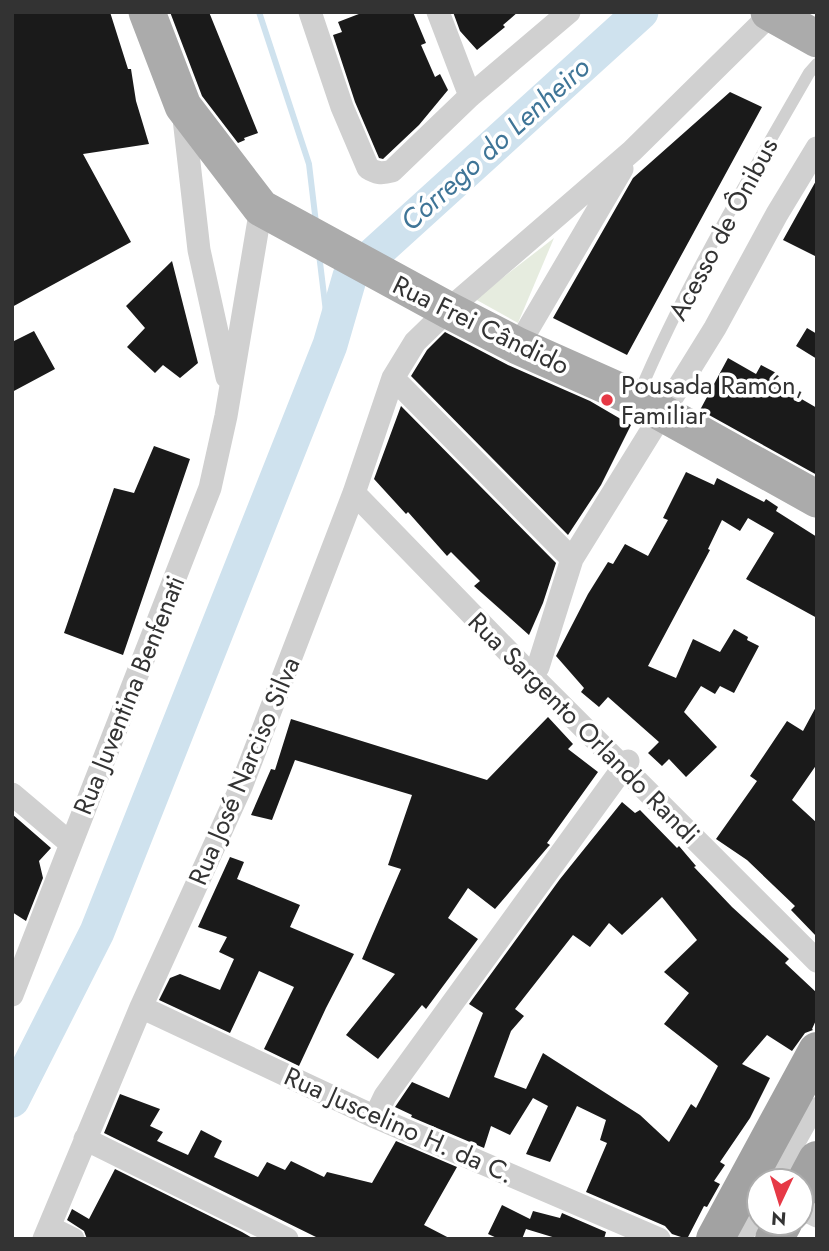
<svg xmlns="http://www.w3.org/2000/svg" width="829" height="1251" font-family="Jost,sans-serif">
<rect width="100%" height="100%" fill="#fff"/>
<!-- green -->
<path fill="#e6ecdf" d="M554,238l-36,85 -43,-24z"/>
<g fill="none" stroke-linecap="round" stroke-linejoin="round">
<!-- stream -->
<path stroke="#cfe2ee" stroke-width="6" d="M259,12l50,152 7,59
M319,254l11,91"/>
<!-- river -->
<path stroke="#cfe2ee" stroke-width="35" d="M12,1100l85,-168 233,-587 20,-69 291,-264"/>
</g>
<!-- building -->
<path fill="#1a1a1a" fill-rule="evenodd" d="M12,12h98l18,57h3l5,32 13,43 -66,10 48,88 -119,65z
M170,12h39l49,121 -14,5 1,2 -7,3 -36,-47z
M364,12h49l13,31 -5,2 14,32 5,-3 8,16 -29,35 -36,34 -4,-1 -24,-56 -22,-67 9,-3 -4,-10z
M453,12h65l-15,13 2,2 -28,23 -17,-19z
M730,92l32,15 -135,248 -74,-37 80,-140z
M817,179v78l-34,-17z
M172,261l26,102 -18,15 -17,-13 -8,8 -28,-26 18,-19 -19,-22z
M807,328l10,6v25l-21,-13z
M34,331l21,38 -43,23v-50z
M445,332l63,33 82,36 41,24 -30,60 -33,50 -157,-159 16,-26z
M728,358l28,16 5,-9 19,10 -6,8 43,25v67l-117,-65z
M401,406l155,157 -13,40 -14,32 -55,-49 6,-5 -29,-29 -4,4 -39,-44 -2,2 -32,-35z
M154,446l36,13 -67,196 -59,-22 50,-145 20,5z
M686,472l28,13 3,-7 47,24 2,-3 12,8 -2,4 41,26v81l-71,-39 28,-46 -26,-15 -8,13 -18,-11 -14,29 2,1 -62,116 28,12 17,-39 27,13 14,-23 14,8 -1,3 12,6 -25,47 -14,-7 -5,8 -14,-8 -17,26 33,35 -31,30 -17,-18 -7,7 -14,-13 11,-11 -51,-45 -9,10 -18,-15 3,-4 -28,-32 32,-62 20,-32 5,2 12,-20 23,12 20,-36 -5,-2z
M817,705v59l-25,36 25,23v114l-26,-27 4,-4 -48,-46 -31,-21 41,-58 -7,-5 37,-55 16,10z
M548,717l25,27 -5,5 30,23 -51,71 3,2 -2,2 -53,62 -27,-21 -20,30 30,21 -52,70 -4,-4 -44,54 -32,-24 49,-61 -33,-15 39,-90 -13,-4 24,-70 -117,-35 -23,60 -21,-5 20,-46 4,1 16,-51 196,61z
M622,802l13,11 5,-3 37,38 2,-2 17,20 -2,1 38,40 57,52 -4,4 32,30v25l-5,11 1,1 -8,3 -13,18 -25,-16 -25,29 28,14 -20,40 -30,44 5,3 -11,16 6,3 -13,23 -3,-1 -17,33 -15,-5 -7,-8 -79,-34 21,-49 -7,-3 6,-20 -29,-14 -27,56 -24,-8 22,-48 -15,-8 -23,37 -19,-9 -7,22 -73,-31 1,-2 -17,-8 17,-25 37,16 34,-85 -14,-9 91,-125zM662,897l35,43 -33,32 25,21 -25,31 54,42 -22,42 -5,-4 -22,38 -29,-27 -97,-62 -17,36 -32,-12 17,-46 13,-15 -9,-7 58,-74 17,12 19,-24 13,12z
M12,814l39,34 -12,13 4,17 -17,43 -14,-9z
M230,857l14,5 -7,17 63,26 -10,22 64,27 -28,54 -27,58 -35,-17 30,-62 -35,-16 -29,62 -71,-33 11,-22 10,-4 40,16 14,-31 -15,-7 8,-15 -29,-10z
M120,1094l40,15 -10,17 13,6 -6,9 31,14 13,-25 21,11 -8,16 44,20 9,-15 18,8 6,-9 33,16 3,-5 45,11 24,-42 61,26 -33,58 27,14h-131l-216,-106z
M115,1169l127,63 12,7h-167l-3,-8 -17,-11 5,-11 17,10z
M502,1205l28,14 3,-8 27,7 2,-5 44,19 -2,7h-45l-33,-10 -4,10h-23l-11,-5z"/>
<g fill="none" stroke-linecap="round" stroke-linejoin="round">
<!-- service -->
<path stroke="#d0d0d0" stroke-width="12" d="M638,396c47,-112 111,-218 171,-323l8,-9"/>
<!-- pedestrian -->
<path stroke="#d0d0d0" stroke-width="18" d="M775,1181l42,-75
M743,1239l16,-29"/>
<!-- minor -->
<path stroke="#d0d0d0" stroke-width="23" d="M310,12l32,95 26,61c8,5 13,6 24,3l78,-75 99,-84
M438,12l32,84
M183,110l16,140 28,127
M518,346l104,-177
M393,378l179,181
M354,493l177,182 286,286
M531,675l7,-8 34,-108 143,-231 62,-114 40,-66
M12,794l58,49
M12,995l198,-507 16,-72 35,-208
M141,1007l234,110 284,122
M375,1117l10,-21 243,-335
M85,1139l202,100
M801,1208l16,8
M49,1227l24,12
M44,1239l97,-232 100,-220 113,-294 39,-115 22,-36 33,-32 184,-159 141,-139"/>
<!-- primary -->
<path stroke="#ababab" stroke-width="37" d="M147,12l36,94 78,102 187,102 70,36 119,53 180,100
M769,12l48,27"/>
<!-- trunk -->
<path stroke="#a2a2a2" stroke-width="38" d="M801,1190l16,-30
M715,1239l102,-188
M774,1239l9,-16"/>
</g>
<!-- markers -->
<circle fill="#e63946" stroke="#fff" stroke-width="2.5" cx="607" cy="400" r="7"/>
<g text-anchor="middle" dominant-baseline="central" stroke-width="7" stroke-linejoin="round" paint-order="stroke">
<!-- street labels -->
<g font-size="26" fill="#333" stroke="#fff">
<text transform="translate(723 229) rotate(-62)">Acesso de Ônibus</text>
<text transform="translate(481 325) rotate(26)">Rua Frei Cândido</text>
<text transform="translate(129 695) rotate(-68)">Rua Juventina Benfenati</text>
<text transform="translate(584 728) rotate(45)">Rua Sargento Orlando Randi</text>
<text transform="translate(244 771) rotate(-67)">Rua José Narciso Silva</text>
<text transform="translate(399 1125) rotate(24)">Rua Juscelino H. da C.</text>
</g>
<!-- poi labels -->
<g font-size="26" fill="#333" stroke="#fff" text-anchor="start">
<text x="621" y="385">Pousada Ramón,<tspan x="621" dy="30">Familiar</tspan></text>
</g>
<!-- water labels -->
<g font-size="28" font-style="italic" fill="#3f7597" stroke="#fff">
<text transform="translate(495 144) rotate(-42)">Córrego do Lenheiro</text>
</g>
</g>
<!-- border -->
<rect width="829" height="1251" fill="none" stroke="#333333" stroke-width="28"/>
<!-- north arrow -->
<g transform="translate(780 1202) rotate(184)"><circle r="33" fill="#ffffff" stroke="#adadad" stroke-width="2"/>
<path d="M0-5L12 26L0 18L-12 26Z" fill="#e63946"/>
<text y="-10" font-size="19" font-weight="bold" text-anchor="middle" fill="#333333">N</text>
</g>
</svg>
